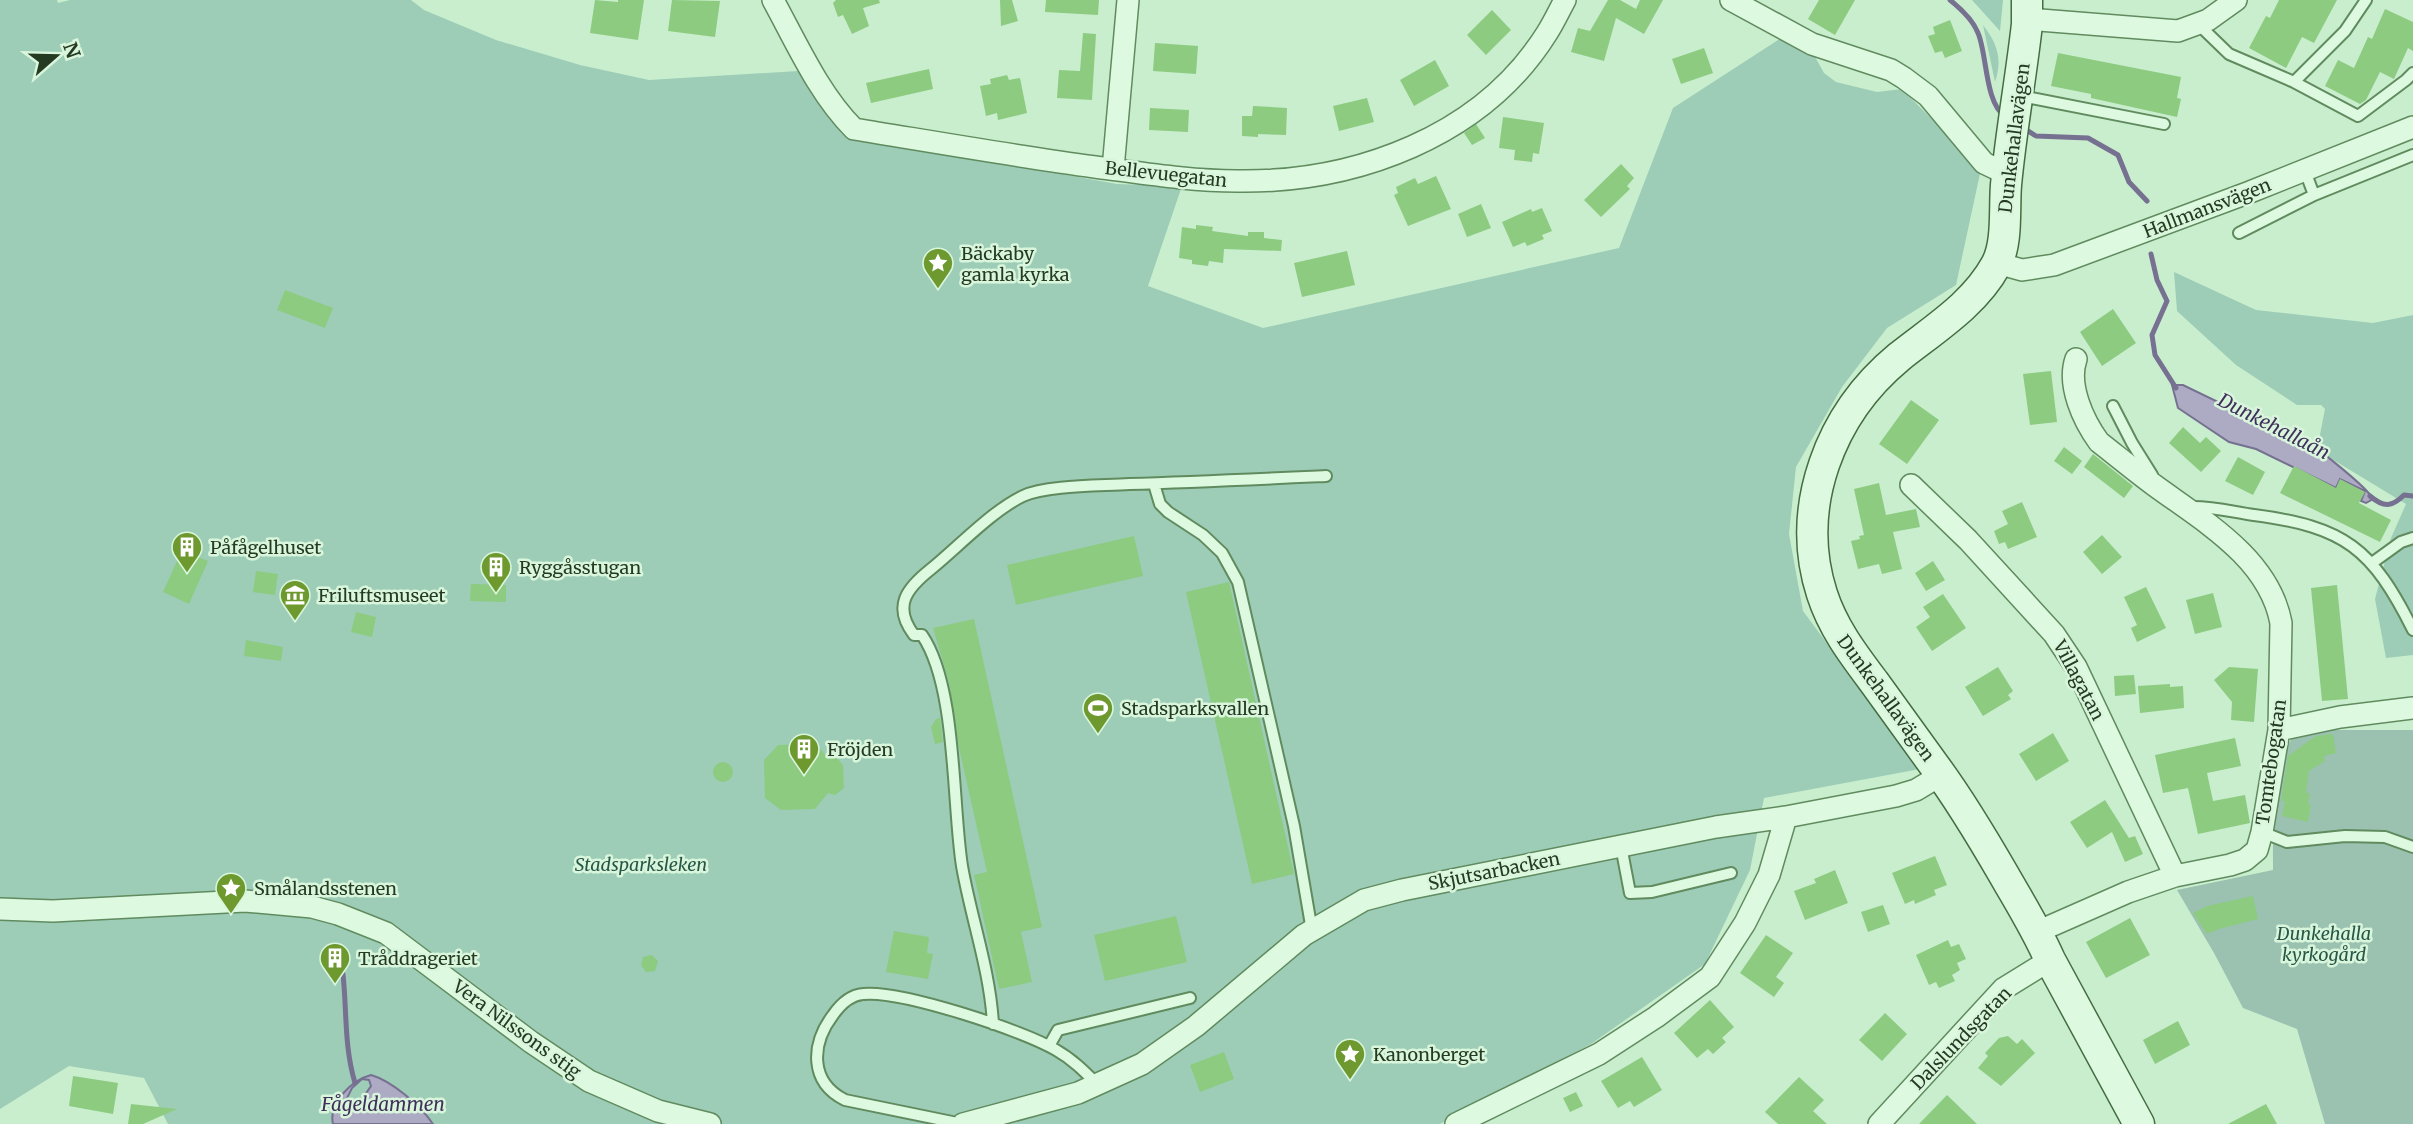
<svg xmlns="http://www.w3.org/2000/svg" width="2413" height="1124" font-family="Merriweather,serif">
<rect width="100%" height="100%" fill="#c9eece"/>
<!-- green -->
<path fill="#9dcdb7" d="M0,0h57l1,3 12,-3h341l13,10 72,30 84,25 69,15 149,-9 44,63 275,50 65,2 -34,100 115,42 356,-80 54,-140 108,-70 33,17 10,18 12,9 41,10 25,-3 79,80 -25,116 -69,43 -45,59 -46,80 -7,67 14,77 117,158 -156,29 -14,72 -45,94 -114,80 -151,80h-1272l-24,-46 -75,-12 -69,43z
M1972,0h31l-3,31z
M1983,25c14,18 20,34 12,57z
M2174,272l82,38 117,13 40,-8v340l-27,3 -11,-59 16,-61 15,-34 -89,-54 8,-41 -4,-4h-24l-61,-40 -59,-54z"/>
<!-- cemetery -->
<path fill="#9bc2b0" d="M2310,730h103v394h-88l-28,-95 -54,-21 -29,-55 -37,-63 96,-20c0,-31 -1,-107 18,-130 5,-6 12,-7 19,-10z"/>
<!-- water -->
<path fill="#adaac3" stroke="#767091" stroke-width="2" fill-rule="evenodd" d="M2172,385h11l99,48c5,1 12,2 17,4 13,6 69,51 74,62l-7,4 -5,-2 4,-10 -25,-12 -4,9 -80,-39 -27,-7 -51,-34z
M371,1075c21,6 50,31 62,49h-100c-5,-21 19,-44 38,-49zM362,1079l7,1 2,6 -12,17 -9,2 -4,-5 6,-12z"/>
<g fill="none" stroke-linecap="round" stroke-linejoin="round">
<!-- stream -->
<path stroke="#767091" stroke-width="5" d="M1950,0c10,8 23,20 28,33 9,20 7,71 27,83
M2022,127l14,9 52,2 30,17 11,27 18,19
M2151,254l6,26 10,21 -15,34 3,20 21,33
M2370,496c14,12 22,11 34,-1l9,1
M343,974c4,38 1,72 12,109"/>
</g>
<!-- building -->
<path fill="#8ccb80" d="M595,0l23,2v-2h26l-6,40 -48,-7z
M672,0l48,1 -5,36 -47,-6z
M836,0h43l1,3 -17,5 6,18 -17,8 -9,-19 -5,2 -5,-14z
M1000,0h12l6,21 -17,5z
M1046,0h53l-1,15 -53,-3z
M1608,0h12l16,9 4,-9h23l-19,34 -28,-16 -12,43 -33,-9 7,-24 12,3z
M1819,0h36l-20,35 -27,-16z
M2279,0h58l-23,43 -12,-6 -16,31 -37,-20 17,-32 4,2z
M2385,9l28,13v29l-5,-3 -14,31 -14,-7 -14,28 -6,4 -35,-18 13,-26 16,8 14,-31 4,2z
M1492,10l19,20 -25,25 -19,-20z
M1950,20l12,31 -17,7 -3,-7 -7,2 -7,-17 7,-2 -2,-7z
M1083,33l13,1 -4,66 -35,-2 2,-28 21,1z
M1155,43l43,3 -2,28 -43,-3z
M1704,48l9,25 -32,11 -9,-25z
M2058,53l123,24 -4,21 4,1 -4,18 -86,-19v-4l-40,-8z
M1435,60l14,26 -35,20 -14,-26z
M929,69l4,20 -62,14 -5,-20z
M1007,75l2,5 11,-2 7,35 -29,7 -1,-7 -11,3 -6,-30 11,-2 -1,-5z
M1367,98l7,24 -35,9 -6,-25z
M1253,106l34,2 -1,27 -28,-1v3l-16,-1v-20h10z
M1150,108l39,2 -1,22 -39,-2z
M1503,117l41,6 -5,31 -6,-1 -1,9 -18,-2 1,-10 -16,-2z
M1476,124l9,14 -13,7 -8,-12z
M1621,164l13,14 -7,8 3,3 -29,28 -17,-17z
M1436,176l15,33 -43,17 -14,-31 4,-2 -2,-6 19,-9 3,6z
M1481,204l10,24 -24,9 -9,-23z
M1542,208l10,23 -10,4 2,4 -17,7 -2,-4 -12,5 -11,-25 29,-13 1,3z
M1196,225l17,2 -1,4 36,5v-4h16v6l18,2 -1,11 -57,-2 -1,14 -14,-2 -1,5 -16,-2v-4l-13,-2 3,-31 14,2z
M1347,251l8,34 -53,12 -8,-34z
M285,290l48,18 -8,20 -48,-18z
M2113,309l23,34 -34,23 -22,-34z
M2051,371l6,51 -27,3 -7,-51z
M1911,400l28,20 -32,44 -28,-20z
M2183,427l17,16 6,-6 15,14 -20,21 -32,-29z
M2064,447l18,14 -10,13 -18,-13z
M2093,454l40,32 -9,12 -40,-31z
M2238,457l27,15 -12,23 -28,-14z
M2294,466l42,22 4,-9 25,13 -6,11 32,17 -11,22 -100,-49z
M1879,483l7,32 30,-6 4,18 -27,5 9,37 -20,5 -3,-10 -21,5 -7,-28 9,-2 -1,-3 5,-1 -10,-46z
M2022,502l15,35 -29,12 -3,-7 -6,2 -5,-13 14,-7 -6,-13z
M2102,535l20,22 -20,17 -19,-22z
M1134,536l9,40 -127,29 -9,-40z
M182,550l26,11 -19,43 -26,-12z
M1933,561l12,19 -19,11 -11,-18z
M256,571l22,3 -3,21 -22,-3z
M1229,582l65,292 -42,10 -66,-292z
M471,584l35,1v17l-36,-1z
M2337,585l11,114 -26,2 -11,-113z
M2146,587l20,41 -29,14 -6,-14 6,-3 -13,-28z
M2213,593l9,34 -27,7 -9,-34z
M1943,594l23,34 -34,23 -16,-24 14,-10 -7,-10z
M356,612l20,5 -4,20 -21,-5z
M974,619l68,308 -21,5 11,50 -33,7 -25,-114 13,-3 -28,-124 -10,-66 -16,-54z
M246,640l37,7 -2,14 -37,-5z
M1998,667l15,24 -5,4 3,4 -28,17 -18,-29z
M2229,667l29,2 -4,53 -23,-2 1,-18 -18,-22z
M2134,675l2,19 -21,2 -1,-20z
M2170,684v3l13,-1 1,22 -44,5 -2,-27z
M940,718l3,24 -8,2 -4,-17 5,-8z
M2053,733l16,28 -33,20 -17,-27z
M2333,734l3,19 -12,3 1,5 -16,10 -3,22h4l-2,11 3,1 -3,17 -26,-6 3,-15h-4l7,-45 28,-20z
M2235,738l6,28 -34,7 6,28 32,-6 5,28 -52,11 -10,-46 -25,5 -8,-38z
M816,744l13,15 7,-2 7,8 1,23 -9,7 -7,-2 -13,16 -34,1 -16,-12 -1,-38 14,-15z
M713 772a10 10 0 1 1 20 0a10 10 0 1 1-20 0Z
M2105,800l24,38 6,-2 8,18 -18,8 -13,-30 -25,16 -17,-26z
M1935,856l12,29 -13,5 2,5 -21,9 -1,-4 -9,4 -13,-31z
M1835,870l13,33 -43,17 -11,-29 22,-8 -2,-4z
M2253,896l5,23 -39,10 -12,5 -14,-21 14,-7z
M1883,905l7,19 -22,8 -7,-20z
M1176,916l11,46 -82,19 -11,-46z
M2130,918l20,37 -44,23 -20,-36z
M894,931l35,6 -2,16 6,1 -5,25 -42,-7z
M1766,935l27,18 -17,24 8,6 -10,14 -34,-24z
M1948,940l3,7 8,-3 7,15 -9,4 3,7 -8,5 3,6 -16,7 -3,-6 -7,3 -13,-30z
M652,955l6,6 -3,10 -9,1 -5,-7 2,-8z
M1710,1000l24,27 -12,11 4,4 -13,12 -5,-5 -11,9 -23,-25z
M1885,1013l22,21 -25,27 -23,-21z
M2178,1021l12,24 -35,19 -12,-24z
M2008,1036l9,8 5,-5 13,14 -34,33 -23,-18 10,-12 -3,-3 14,-15z
M1224,1052l10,27 -34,13 -10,-27z
M1642,1057l20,33 -28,17 -4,-6 -12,7 -17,-27z
M73,1076l45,7 -5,31 -44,-8z
M1799,1077l25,23 -11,11 14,13h-49l-13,-12z
M1576,1092l7,14 -13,6 -7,-14z
M1947,1095l30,29h-58z
M131,1104l46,5 -34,15h-15z
M2266,1104l11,20h-49z"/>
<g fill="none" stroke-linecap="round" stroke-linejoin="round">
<!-- lane casing -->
<g stroke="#608b5e" stroke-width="14">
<path id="lane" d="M2198,24l31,30 65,28 64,34 48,-36 7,-7
M2294,82l51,-51 21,-31
M2021,96l143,28
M2305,171l9,24 99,-40
M2239,233l75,-38
M2113,406l19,37 20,32
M1154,484l6,20 8,8 35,23 19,18 16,29 56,244 18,105
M2190,507c21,-1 43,5 64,8 91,12 118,33 159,115
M2372,563l29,-21 12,-4
M2262,832l25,10 58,-6 40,1 28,10
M1621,846l9,47 22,-1 79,-19
M993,1024c-3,-54 -22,-106 -31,-158 -10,-63 -5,-180 -40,-231h-8c-22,-29 -7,-47 17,-66 27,-22 62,-59 92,-73 24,-11 79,-10 106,-12 66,-2 131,-5 197,-8
M1049,1046l9,-16 132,-32
M962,1124l-117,-24c-36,-18 -34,-56 -12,-85 7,-10 17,-20 30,-21 38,-4 159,36 193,56 16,9 28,21 41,34"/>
</g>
<!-- street casing -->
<g stroke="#608b5e" stroke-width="24">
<path id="street" d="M773,0c24,44 46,94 81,129 80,13 160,27 241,38 47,6 94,14 142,14 118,2 245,-44 310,-148 7,-11 12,-22 18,-33
M1731,0l81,44 79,26 13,8 24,18 56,67 23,11
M2027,19l151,12 30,-11 28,-20
M1113,169l15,-169
M1997,263l25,7 32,-5 196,-73 163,-65
M1911,485l57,55 86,94 22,33 99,209
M2279,730l61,-13 73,-9
M0,909l53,2 192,-10 67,6 26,7 48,19 145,109 58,39 69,30 52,13
M2037,932l91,-40 47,-16 55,-11 15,-5 12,-10 5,-18 17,-102 2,-107c-12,-65 -78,-102 -127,-138 -19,-14 -37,-29 -55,-43 -16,-22 -32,-57 -23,-83
M963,1124l115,-31 64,-29 54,-38 108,-91 60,-35 38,-10 314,-63 70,-10 110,-21 20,-6 25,-15
M1456,1124l143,-70 57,-37 54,-40 35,-54 24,-48 17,-58
M1879,1124l124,-135 47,-29"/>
</g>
<!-- secondary casing -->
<g stroke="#446d41" stroke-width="33">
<path id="secondary" d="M2027,0v24c-6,54 -16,107 -21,161 -2,24 2,58 -10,80 -22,40 -62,64 -97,92 -69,57 -105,150 -77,237 11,34 31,60 52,88 20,28 40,55 60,83 26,35 48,72 70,110 16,28 33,55 46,85l89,164"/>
</g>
<!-- lane -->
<use href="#lane" stroke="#ddf9e0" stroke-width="10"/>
<!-- street -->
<use href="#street" stroke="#ddf9e0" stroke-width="21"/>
<!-- secondary -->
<use href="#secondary" stroke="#ddf9e0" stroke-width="30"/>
</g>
<!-- icons -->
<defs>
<g id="sight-pin" transform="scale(1.575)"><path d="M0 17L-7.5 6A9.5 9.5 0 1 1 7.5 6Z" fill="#6d992f" stroke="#d9f6dd"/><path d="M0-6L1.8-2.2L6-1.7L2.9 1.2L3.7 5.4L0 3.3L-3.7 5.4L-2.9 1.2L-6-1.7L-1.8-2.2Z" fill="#fff"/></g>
<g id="building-pin" transform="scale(1.575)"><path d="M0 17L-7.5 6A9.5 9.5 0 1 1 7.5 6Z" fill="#6d992f" stroke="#d9f6dd"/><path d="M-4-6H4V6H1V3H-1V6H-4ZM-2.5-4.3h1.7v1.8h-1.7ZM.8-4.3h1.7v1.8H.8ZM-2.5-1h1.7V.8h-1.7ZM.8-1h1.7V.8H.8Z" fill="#fff"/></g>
<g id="museum-pin" transform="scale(1.575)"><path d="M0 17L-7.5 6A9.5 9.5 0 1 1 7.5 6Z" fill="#6d992f" stroke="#d9f6dd"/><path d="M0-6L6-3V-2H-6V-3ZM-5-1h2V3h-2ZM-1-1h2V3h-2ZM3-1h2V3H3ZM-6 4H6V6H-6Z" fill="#fff"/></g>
<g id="stadium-pin" transform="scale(1.575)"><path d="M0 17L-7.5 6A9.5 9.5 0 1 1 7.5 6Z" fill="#6d992f" stroke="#d9f6dd"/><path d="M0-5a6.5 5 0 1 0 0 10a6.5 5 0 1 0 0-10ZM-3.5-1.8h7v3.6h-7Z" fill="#fff"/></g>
</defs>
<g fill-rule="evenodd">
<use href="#sight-pin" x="938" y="263"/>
<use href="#building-pin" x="187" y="547"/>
<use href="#building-pin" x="496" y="567"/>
<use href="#museum-pin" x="295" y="595"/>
<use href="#stadium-pin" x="1098" y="708"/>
<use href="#building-pin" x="804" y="749"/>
<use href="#sight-pin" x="231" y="888"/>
<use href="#building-pin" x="335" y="958"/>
<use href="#sight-pin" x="1350" y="1054"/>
</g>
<g text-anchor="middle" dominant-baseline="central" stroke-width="5" stroke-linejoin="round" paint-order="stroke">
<!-- street labels -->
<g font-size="18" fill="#243b21" stroke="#d9f6dd">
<text transform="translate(2014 138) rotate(-83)">Dunkehallavägen</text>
<text transform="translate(1166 174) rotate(6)">Bellevuegatan</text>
<text transform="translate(2207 208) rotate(-21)">Hallmansvägen</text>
<text transform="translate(2079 680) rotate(62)">Villagatan</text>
<text transform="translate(1886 698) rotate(54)">Dunkehallavägen</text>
<text transform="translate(2271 762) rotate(-82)">Tomtebogatan</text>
<text transform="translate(1494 871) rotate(-11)">Skjutsarbacken</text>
<text transform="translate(517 1029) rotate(36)">Vera Nilssons stig</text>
<text transform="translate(1961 1038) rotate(-46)">Dalslundsgatan</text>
</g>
<!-- poi labels -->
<g font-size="18" fill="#243b21" stroke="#d9f6dd" text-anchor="start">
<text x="961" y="253">Bäckaby<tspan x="961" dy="21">gamla kyrka</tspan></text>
<text x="210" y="547">Påfågelhuset</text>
<text x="519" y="567">Ryggåsstugan</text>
<text x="318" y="595">Friluftsmuseet</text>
<text x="1121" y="708">Stadsparksvallen</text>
<text x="827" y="749">Fröjden</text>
<text x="254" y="888">Smålandsstenen</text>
<text x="358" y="958">Tråddrageriet</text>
<text x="1373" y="1054">Kanonberget</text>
</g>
<!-- park labels -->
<g font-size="18" font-style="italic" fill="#285748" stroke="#d9f6dd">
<text x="641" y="864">Stadsparksleken</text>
<text x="2324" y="933">Dunkehalla<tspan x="2324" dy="21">kyrkogård</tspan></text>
</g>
<!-- water labels -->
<g font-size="19" font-style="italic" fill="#40315b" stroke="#d9f6dd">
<text transform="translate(2274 426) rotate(27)">Dunkehallaån</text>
<text x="383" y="1104">Fågeldammen</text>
</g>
</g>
<!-- north arrow -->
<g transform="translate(56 56) rotate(70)" stroke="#d9f6dd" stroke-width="5" paint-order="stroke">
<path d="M0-5L12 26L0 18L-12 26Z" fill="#243b21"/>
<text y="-10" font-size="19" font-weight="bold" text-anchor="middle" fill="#243b21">N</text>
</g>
</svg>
